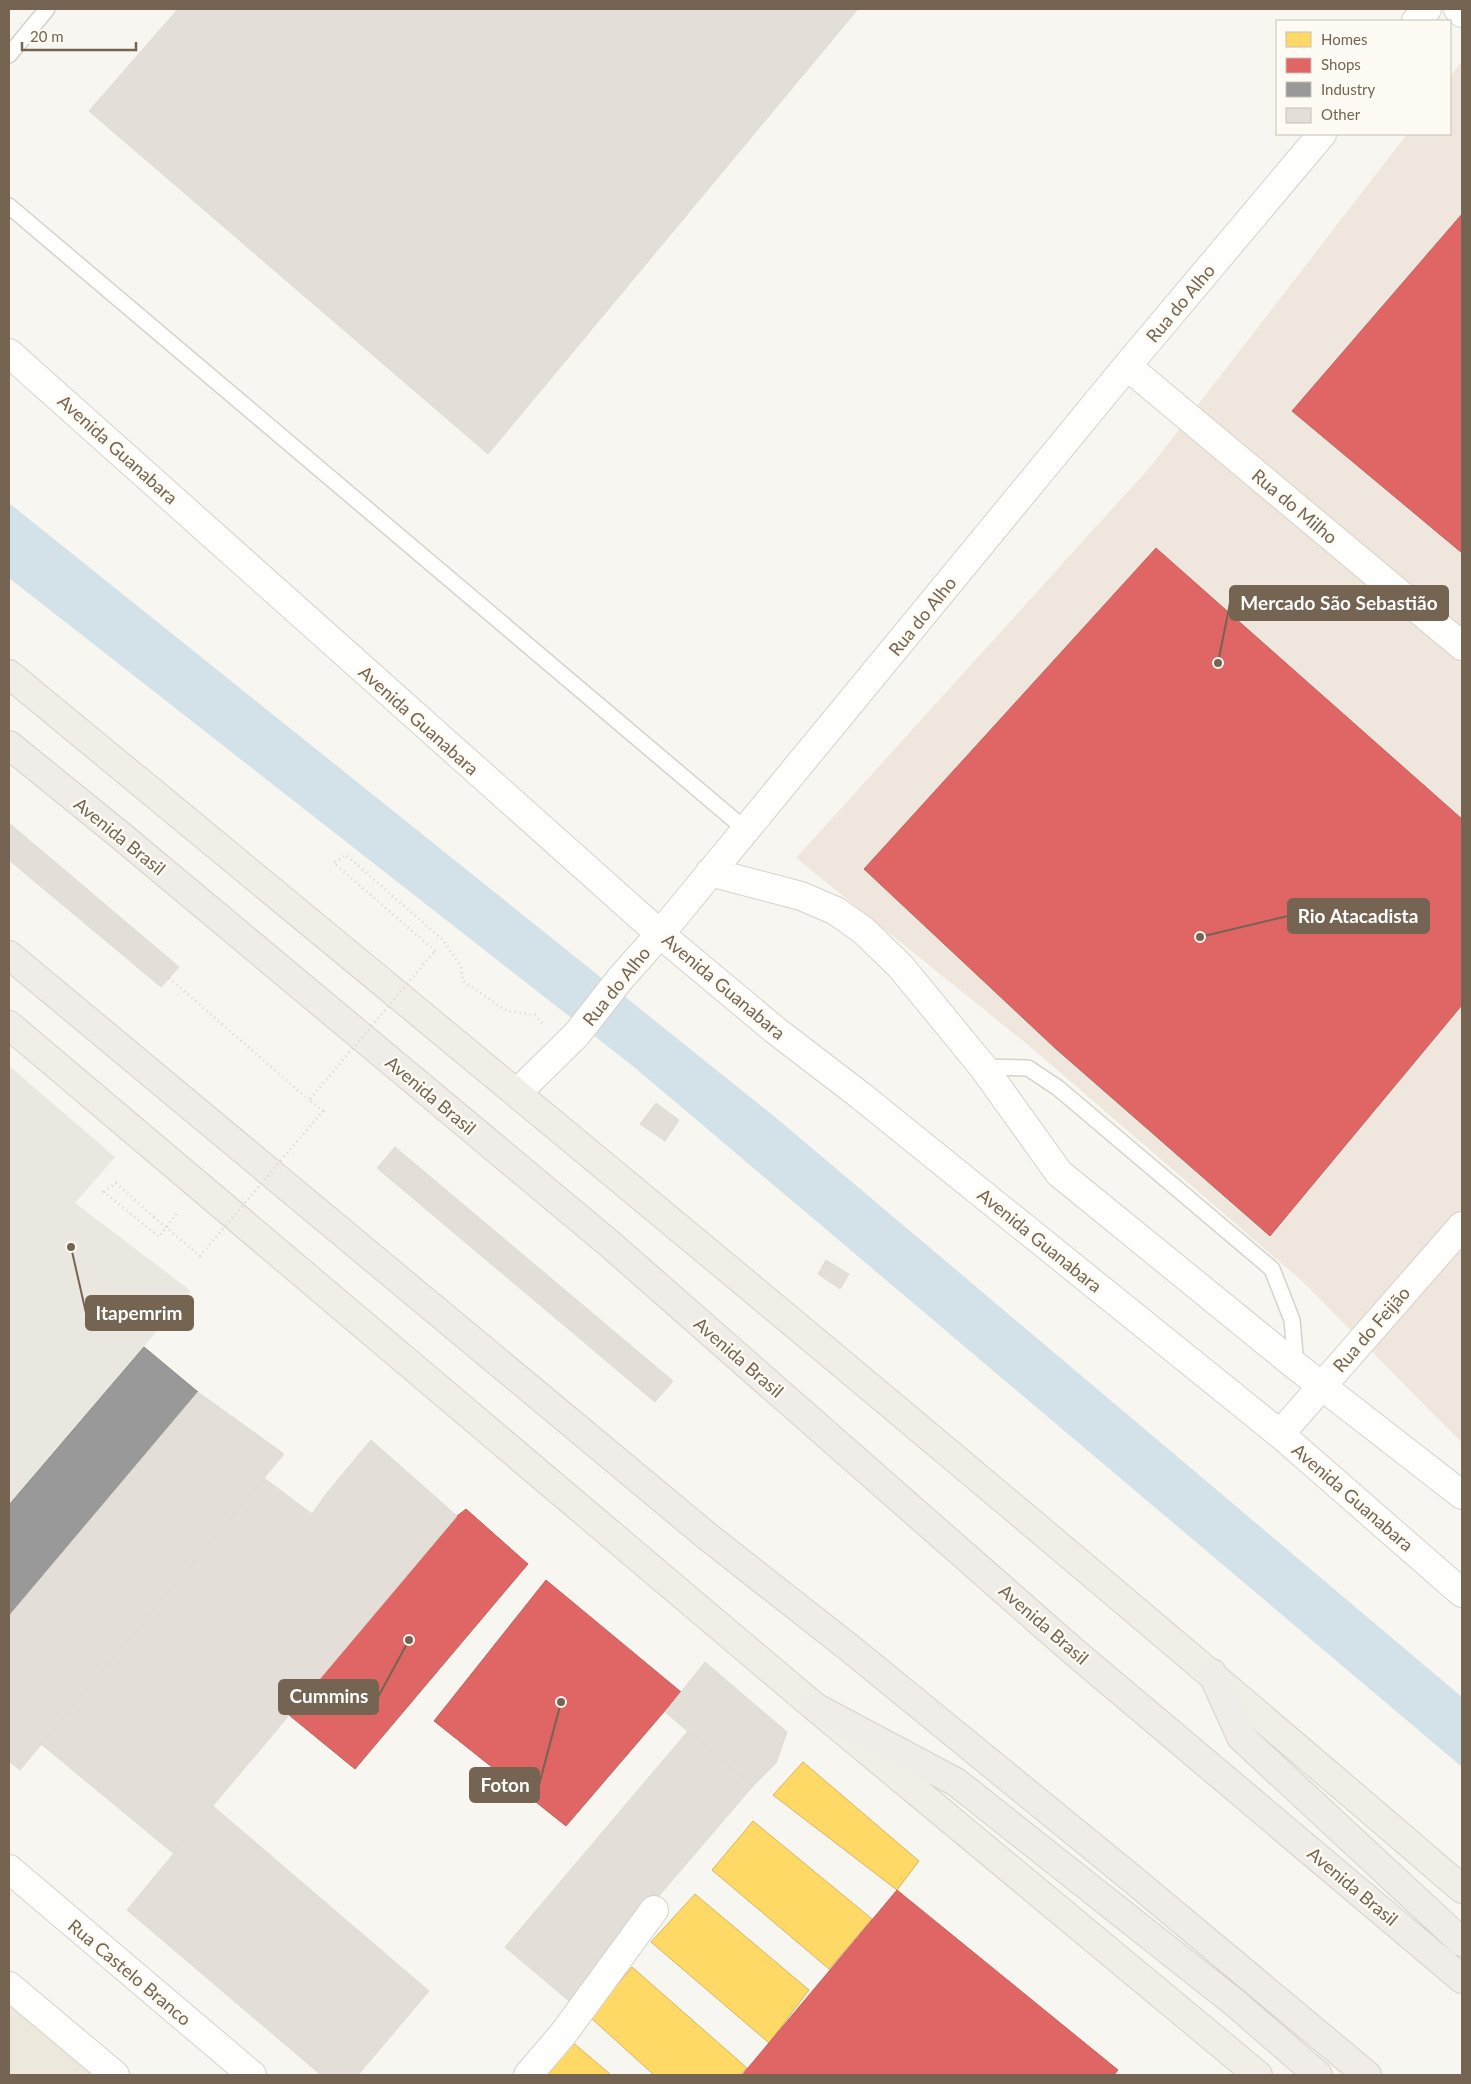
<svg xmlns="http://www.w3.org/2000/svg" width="1471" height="2084" font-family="Lato,sans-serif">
<rect width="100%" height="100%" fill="#f8f6f0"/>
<!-- residential -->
<path fill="#ede8dc" d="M9,1986l106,89h-106z"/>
<!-- commercial -->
<path fill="#efe7de" d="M1462,61v1382l-160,-162 -269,-232 -237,-191 354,-391 257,-333h43v-57z"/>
<!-- industrial -->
<path fill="#eae7e1" d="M9,1066l106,91 -40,46 116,88 -182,214z"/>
<!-- water -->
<path fill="#d3e2e8" d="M9,503l766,614 687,580v70l-828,-700 -625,-489z"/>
<!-- homes -->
<path fill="#ffd966" stroke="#d6b660" d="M803,1762l116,99 -22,29 -124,-95z
M753,1821l119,98 -43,50 -117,-99z
M695,1894l114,96 -40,53 -118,-101z
M632,1967l115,101 -7,7h-86l-64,-58z
M570,2040l41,35h-71z"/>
<!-- shops -->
<path fill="#e06666" stroke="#c06560" d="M1462,214v339l-170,-142z
M1156,548l306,271v186l-192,231 -215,-188 -191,-179z
M466,1509l62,55 -173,205 -66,-54 168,-199z
M546,1580l135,112 -115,134 -132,-105z
M897,1890l221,180 -4,5h-372z"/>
<!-- industry -->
<path fill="#999" stroke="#8e8983" d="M144,1347l54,45 -189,224v-111z"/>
<!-- building -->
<path fill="#e3ded7" stroke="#e0dbd3" d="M178,9h680l-370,445 -399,-343z
M9,823l170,144 -18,20 -152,-127z
M656,1103l23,17 -14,21 -25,-17z
M395,1147l278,234 -18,21 -278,-234z
M826,1260l23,14 -9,15 -22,-15z
M198,1392l86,62 -264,316 -11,-9v-145z
M371,1440l86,76 -284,337 -132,-109 223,-266 48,36 14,-20z
M705,1662l82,70 -11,31 -23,23 -88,-74z
M688,1731l65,55 -184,215 -64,-54z
M213,1806l216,185 -71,84h-37l-194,-165z"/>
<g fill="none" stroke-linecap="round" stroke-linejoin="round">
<!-- service casing -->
<g stroke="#d6d2cb" stroke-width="18">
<path id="service" d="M9,55l38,-46
M9,206l737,624
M983,1067l45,1 30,20 214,181 20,51 4,46"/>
</g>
<!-- minor casing -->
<g stroke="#d6d2cb" stroke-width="30">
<path id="minor" d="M1458,9l4,4
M1416,21l11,-12
M1127,366l335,280
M710,872l91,24 35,15 28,20 37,36 82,100 76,106 237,193 166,129
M517,1093l60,-59 43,-55 40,-45 467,-568 195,-232
M1280,1434l182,-208
M9,1869l243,206
M9,1986l106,89
M528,2075l35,-41 91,-124"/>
</g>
<!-- tertiary casing -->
<g stroke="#d6d2cb" stroke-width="30">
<path id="tertiary" d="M9,353l651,581 115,96 86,66 419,338 182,159"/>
</g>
<!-- trunk casing -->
<g stroke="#d6d1c9" stroke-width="30">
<path id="trunk" d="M9,674c487,402 975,803 1453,1215
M9,1025l806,682 443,368"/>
</g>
<!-- motorway casing -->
<g stroke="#d6d1c9" stroke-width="30">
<path id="motorway" d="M9,745l111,90 491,410 461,405 390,329
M9,955l698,581 145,114 284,232 231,193
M1212,1673l29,64 221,205
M815,1707l141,75 279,221 83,72"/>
</g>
<!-- path -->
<path stroke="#dad6d0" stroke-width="3" stroke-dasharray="1 4" stroke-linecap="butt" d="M435,951l-101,-88 12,-8 97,85 18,27 2,14 44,30 28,4 7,8
M169,978l140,122
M154,1217l-38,-34 -12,9 55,45 18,-24 -1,-2"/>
<!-- service -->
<use href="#service" stroke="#fefefd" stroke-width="15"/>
<!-- minor -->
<use href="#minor" stroke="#fefefd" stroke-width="28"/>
<!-- tertiary -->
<use href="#tertiary" stroke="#fefefd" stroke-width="28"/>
<!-- trunk -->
<use href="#trunk" stroke="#f1eee8" stroke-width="28"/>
<!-- motorway -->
<use href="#motorway" stroke="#f0ece8" stroke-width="28"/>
<!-- path-bridge -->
<path stroke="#dad6d0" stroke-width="3" stroke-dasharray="1 4" stroke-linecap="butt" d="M154,1217l46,39 123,-145 -14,-11 126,-149"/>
</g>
<g text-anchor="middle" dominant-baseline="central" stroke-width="5" stroke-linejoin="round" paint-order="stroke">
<!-- street labels -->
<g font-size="18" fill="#756451" stroke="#fefbf4">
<text transform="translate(1180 303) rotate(-50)">Rua do Alho</text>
<text transform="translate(118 449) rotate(42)">Avenida Guanabara</text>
<text transform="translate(1295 506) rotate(40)">Rua do Milho</text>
<text transform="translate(922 616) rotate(-51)">Rua do Alho</text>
<text transform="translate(419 720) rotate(42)">Avenida Guanabara</text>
<text transform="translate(120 836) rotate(39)">Avenida Brasil</text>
<text transform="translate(616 986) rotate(-51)">Rua do Alho</text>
<text transform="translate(724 986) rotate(40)">Avenida Guanabara</text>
<text transform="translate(431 1095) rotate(40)">Avenida Brasil</text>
<text transform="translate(1040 1240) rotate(39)">Avenida Guanabara</text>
<text transform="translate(1371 1329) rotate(-49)">Rua do Feijão</text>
<text transform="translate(739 1357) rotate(41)">Avenida Brasil</text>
<text transform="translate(1353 1497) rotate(41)">Avenida Guanabara</text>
<text transform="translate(1044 1624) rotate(41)">Avenida Brasil</text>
<text transform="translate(1353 1886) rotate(40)">Avenida Brasil</text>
<text transform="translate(130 1972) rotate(40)">Rua Castelo Branco</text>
</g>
</g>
<!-- callouts -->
<path fill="none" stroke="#756451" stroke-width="2" d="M1218 663L1230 603M1200 937L1288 916M71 1247L86 1313M409 1640L378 1697M561 1702L539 1785"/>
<g fill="#756451" stroke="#fefbf4" stroke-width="2">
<circle cx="1218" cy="663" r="5"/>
<circle cx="1200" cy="937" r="5"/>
<circle cx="71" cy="1247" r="5"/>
<circle cx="409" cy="1640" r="5"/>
<circle cx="561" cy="1702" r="5"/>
</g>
<g fill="#756451" stroke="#756451" stroke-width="2">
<rect x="1230" y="586" width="218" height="34" rx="5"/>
<rect x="1288" y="899" width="141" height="34" rx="5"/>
<rect x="86" y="1296" width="107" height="34" rx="5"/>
<rect x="279" y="1680" width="99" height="34" rx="5"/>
<rect x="470" y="1768" width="69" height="34" rx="5"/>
</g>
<g font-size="19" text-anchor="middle" font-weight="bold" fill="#fff">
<text x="1339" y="610">Mercado São Sebastião</text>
<text x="1358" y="923">Rio Atacadista</text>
<text x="139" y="1320">Itapemrim</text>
<text x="329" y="1703">Cummins</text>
<text x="505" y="1792">Foton</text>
</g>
<!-- border -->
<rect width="1471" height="2084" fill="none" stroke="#756451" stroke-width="20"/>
<!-- legend -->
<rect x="1276" y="20" width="175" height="115" fill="#fefbf4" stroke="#c7bfb3"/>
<rect x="1286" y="32" width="25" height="15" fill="#ffd966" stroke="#c7bfb3"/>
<text x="1321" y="45" font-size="15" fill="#756451">Homes</text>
<rect x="1286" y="58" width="25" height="15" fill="#e06666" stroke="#c7bfb3"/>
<text x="1321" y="70" font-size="15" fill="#756451">Shops</text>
<rect x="1286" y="82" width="25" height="15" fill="#999999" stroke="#c7bfb3"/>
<text x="1321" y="95" font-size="15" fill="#756451">Industry</text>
<rect x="1286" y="108" width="25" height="15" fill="#e3ded7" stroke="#c7bfb3"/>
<text x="1321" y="120" font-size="15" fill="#756451">Other</text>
<!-- scale -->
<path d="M22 42v8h114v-8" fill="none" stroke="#756451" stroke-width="2.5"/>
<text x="30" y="42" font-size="15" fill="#756451" stroke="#fefbf4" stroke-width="4" paint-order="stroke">20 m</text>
</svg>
